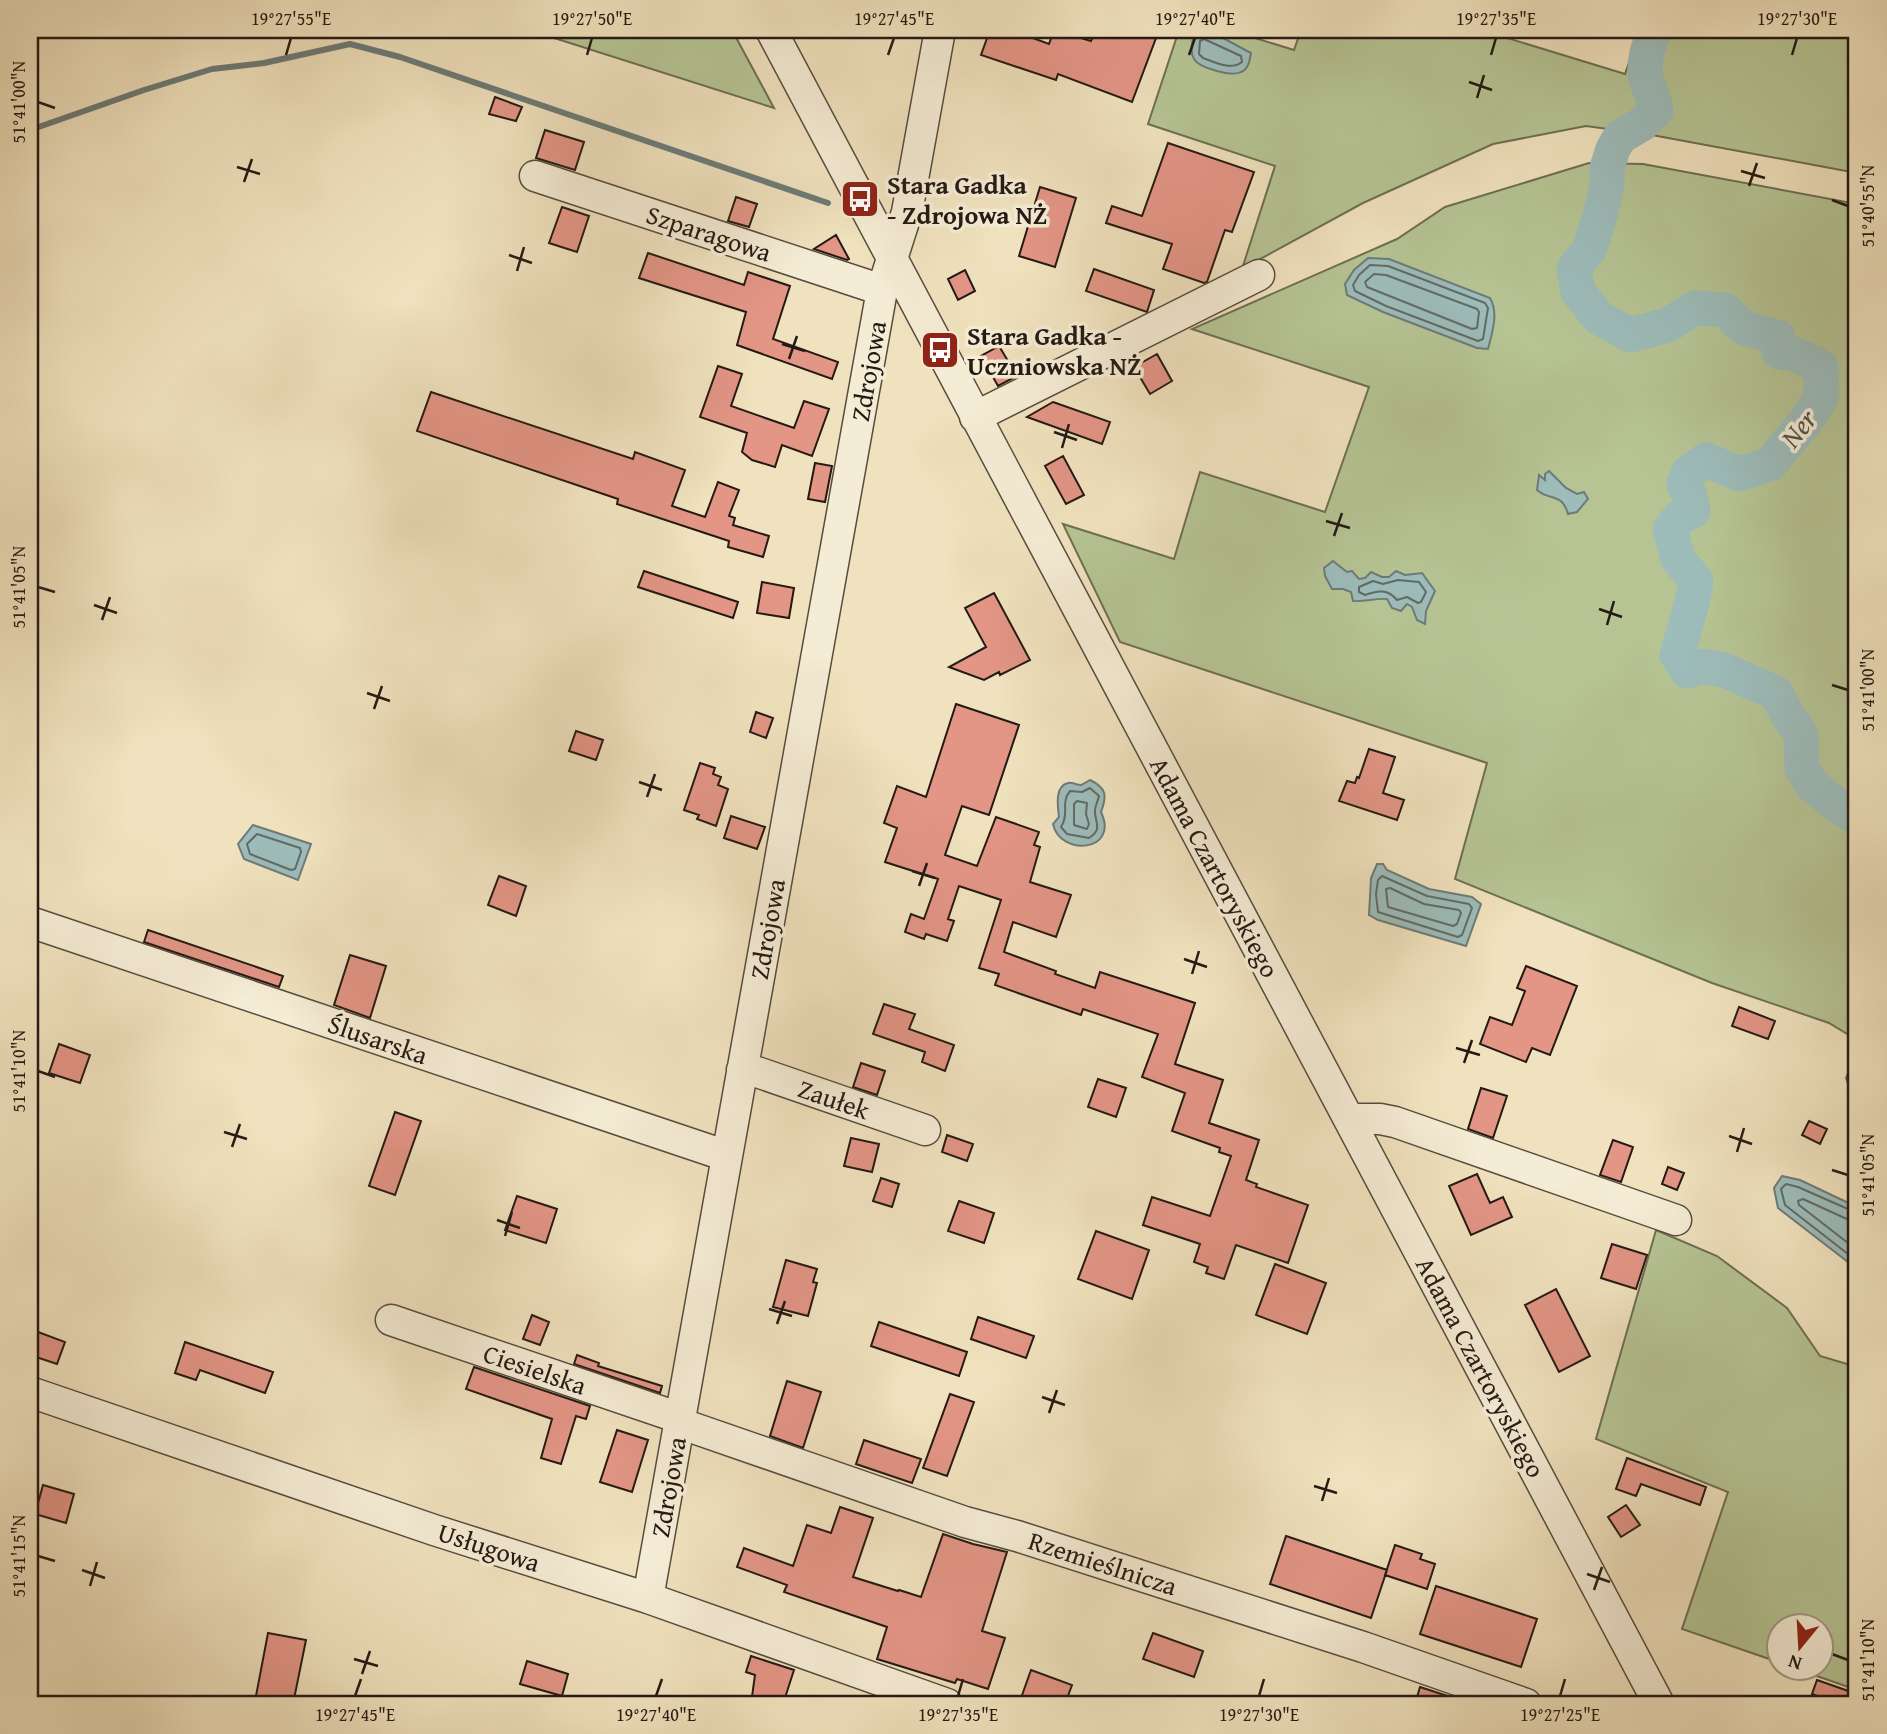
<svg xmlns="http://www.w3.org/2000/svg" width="1887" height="1734" font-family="'Gentium Book Plus',serif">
<rect width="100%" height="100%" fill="#f0e2be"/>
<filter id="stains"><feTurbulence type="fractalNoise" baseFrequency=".00286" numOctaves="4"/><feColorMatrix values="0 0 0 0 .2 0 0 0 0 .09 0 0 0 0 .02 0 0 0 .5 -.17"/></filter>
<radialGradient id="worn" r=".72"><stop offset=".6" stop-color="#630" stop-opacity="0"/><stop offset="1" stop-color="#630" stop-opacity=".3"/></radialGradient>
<!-- green -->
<path fill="#b6c494" stroke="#6d6f54" stroke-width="2" d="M529,30h203l42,78z
M1179,30h50l65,20 7,-20h180l144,44 15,-44h217v143l-205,-38 -66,-9 -93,18 -130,59 -121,66 33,-103 -127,-42z
M1589,163l54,1 214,40v836l-28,-17 -117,-40 -257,-104 32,-116 -367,-121 -57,-118 111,35 26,-87 125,40 44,-125 -177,-58 205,-90 48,-32z
M1857,1051v57l-11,-30z
M1656,1230l61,26 70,52 33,48 37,11v323l-63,-22h26v-42h-42v36l-96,-33 46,-137 -132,-53z"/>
<!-- water -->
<path fill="#9dbcba" stroke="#6d7b78" stroke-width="2" d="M1200,32l23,6 28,15c-1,6 -2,16 -10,19 -9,5 -42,-4 -47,-13 -4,-6 -2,-15 -1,-22z
M1368,258l21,1 101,39c9,15 2,35 -2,51l-11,-1 -94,-36 -36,-17 -2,-11 9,-14z
M1549,471l17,17 11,6 7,-2 4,7 -11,13 -9,2c-6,-22 -19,-13 -31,-24l2,-15 6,5v-6z
M1333,561l14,11 5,-1 7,8 6,-1 6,-6 11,5h7l7,-6 9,4 17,-2 13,18 -9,20 -1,13 -8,-4 -5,-13 -5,-3 -6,7 -9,-3 -5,-9c-12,-1 -22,3 -34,2l-2,-9 -8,-3h-11l-7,-13 -1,-8z
M1090,780c17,8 17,16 11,32 19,40 -41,45 -48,12l6,-7c-1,-9 -5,-31 9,-34 4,-1 9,2 13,2z
M253,825l58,19 -13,36 -54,-21 -6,-15z
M1377,864h6l4,6 42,19 43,8 9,7 -15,42 -88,-26 -9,-5 2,-37z
M1782,1176l18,4 57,27v62l-79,-61 -4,-20z"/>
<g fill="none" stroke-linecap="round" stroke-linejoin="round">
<!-- shore -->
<path stroke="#606b67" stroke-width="2" d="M1204,39l37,17 1,6c-11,9 -27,0 -39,-4l-4,-4 1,-13z
M1370,265l18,1 97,37 3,5 -5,31 -5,2 -92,-35 -31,-15 -2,-6 6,-10z
M1374,274l12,1 91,34 2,3 -2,16 -5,1 -105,-42 -2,-5z
M1398,580l21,2 7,10 -5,10 -3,1 -11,-6 -10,3c-9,-11 -19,-10 -32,-5l-6,-3v-5l14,-6 10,3z
M1090,788l9,8c-1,5 -5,12 -4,17 1,11 7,17 -6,25l-22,-4 -6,-7c9,-14 -1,-24 9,-36l12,1z
M1077,801l10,2 -1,11 3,10 -2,5 -13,-4v-21z
M257,834l43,14 1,4 -6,17 -4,1 -41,-16 -3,-10z
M1382,876l45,20 42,8 3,4 -10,27 -4,2 -80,-25 -2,-18 2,-14z
M1390,888l34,16 35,6 2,3 -4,11 -4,2 -65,-19 -2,-18z
M1857,1213l-59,-26 -12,-3 -5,5 4,16 72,56
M1857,1221l-8,-1 -46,-21 -5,2 1,4 58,45"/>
<!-- stream -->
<path stroke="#6d7b78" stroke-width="6" d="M30,130l114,-40 68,-21 52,-6 86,-19 50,13 428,146"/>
<!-- river -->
<path stroke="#9dbcba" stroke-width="35" d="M1655,30c-6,15 -14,35 -8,52 3,9 7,17 9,28l-14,14 -22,13 -7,12 -6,19v17l-6,27 -11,36 -16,21 4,23 21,26 31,17 38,-10 27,-17 30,2 19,18 34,9 1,15 16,2 26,13v31l-16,24 -35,42 -30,10 -34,-14 -17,12 -5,12 6,12 3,15 -14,7 -9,11 8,30 18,22 -4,22 -15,52 10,16 16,-5 21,4 52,23 11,21 14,20 1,34 10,17 26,21 19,12"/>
</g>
<!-- building -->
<path fill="#e39586" stroke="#241a14" stroke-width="2" d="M990,30h21l38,14 5,-14 37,11 4,-11h64l-27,72 -74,-28 -2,6 -75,-25z
M495,97l27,10 -6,14 -27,-7z
M545,130l39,12 -9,28 -39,-12z
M1168,143l86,29 -22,60 -7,-2 -18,52 -3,1 -41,-14 9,-25 -66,-21 6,-17 30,10z
M1040,187l36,11 -21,69 -36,-11z
M736,197l21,7 -8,23 -21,-6z
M562,207l27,9 -12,36 -28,-9z
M836,235l13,24 -2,1 -33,-11z
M648,253l96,32 4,-13 42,14 -17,53 65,23 -6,17 -95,-34 9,-33 -107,-34z
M1094,269l60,21 -7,22 -61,-21z
M965,270l10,21 -17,9 -10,-21z
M999,346l18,30 -19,10 -17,-30z
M1157,354l15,27 -22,13 -16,-27z
M718,366l24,8 -11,32 63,22 10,-27 25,8 -17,47 -30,-11 -7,22 -23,-7 -10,-8 5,-19 -47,-16z
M431,392l202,67 2,-7 50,18 -13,36 33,11 13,-35 21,8 -10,26 6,2 -2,7 36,11 -6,21 -35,-10 1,-6 -112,-37 1,-5 -201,-68z
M1053,402l57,20 -8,22 -75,-27z
M1063,456l21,39 -18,9 -21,-38z
M815,463l17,3 -7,36 -17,-3z
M644,571l94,31 -5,16 -95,-31z
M762,582l32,6 -5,30 -32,-5z
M994,593l36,67 -30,15 -1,-3 -15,8 -35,-13 37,-20 -21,-39z
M956,704l63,21 -30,90 -27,-9 -17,49 32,11 19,-49 43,15 -5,13 6,2 -10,35 41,13 -15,42 -43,-15 -9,30 52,19 -1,3 40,14 5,-16 95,31 -20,61 48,16 -14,43 50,17 -13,40 11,4 -1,3 52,18 -20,58 -52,-18 -12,34 -18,-6 2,-6 -14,-5 6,-18 -57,-19 9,-28 58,19 21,-60 -12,-4 1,-4 -48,-17 13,-38 -43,-16 16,-43 -75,-25 -2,6 -86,-30 4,-11 -20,-6 22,-68 -42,-14 -11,33 6,2 -7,20 -21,-7 -2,5 -19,-7 6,-18 13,5 14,-40 -53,-17 12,-34 -13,-5 13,-37 29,11z
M756,712l17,6 -7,20 -16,-6z
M576,731l27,9 -7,20 -27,-9z
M1369,749l26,8 -12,36 21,7 -7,20 -58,-19 8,-20 8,2 2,-6 2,1z
M700,763l15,5 -2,6 8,3 -3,8 10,4 -12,37 -19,-7 2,-4 -15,-5z
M731,816l34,11 -8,22 -33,-11z
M499,876l27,10 -10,30 -28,-11z
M148,930l135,46 -4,11 -135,-45z
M350,955l36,11 -16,52 -36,-13z
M1526,966l51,20 -27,69 -18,-7 -6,14 -46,-18 10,-27 22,8 13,-34 -8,-3z
M884,1004l31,10 -6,15 45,16 -9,26 -23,-9 3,-10 -52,-18z
M1739,1007l36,14 -7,18 -36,-13z
M59,1044l31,11 -10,28 -31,-10z
M861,1063l24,8 -8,24 -24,-8z
M1098,1079l28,9 -10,29 -28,-10z
M1481,1088l26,8 -14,42 -25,-9z
M395,1112l26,9 -26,74 -26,-9z
M1809,1121l18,8 -7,15 -18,-9z
M947,1135l26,9 -6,17 -25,-9z
M851,1138l28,6 -7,28 -28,-6z
M1613,1140l20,7 -12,35 -21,-7z
M1668,1167l16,6 -7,17 -15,-6z
M1477,1174l13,29 13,-6 9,20 -41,18 -22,-49z
M881,1178l18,6 -7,23 -19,-6z
M517,1196l40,13 -11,34 -41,-13z
M959,1201l35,12 -10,30 -36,-12z
M1096,1231l53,19 -17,49 -54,-20z
M1612,1244l35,11 -11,34 -35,-11z
M786,1260l31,9 -4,13 4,1 -9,33 -35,-9z
M1275,1264l51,19 -19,51 -51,-19z
M1556,1289l34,67 -31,16 -34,-67z
M532,1315l17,7 -9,23 -17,-6z
M978,1317l56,19 -8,22 -55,-19z
M879,1322l88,30 -8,24 -88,-30z
M30,1329l35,13 -8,22 -27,-9z
M185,1342l88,30 -8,21 -65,-23 -4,10 -21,-7z
M577,1355l22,8 -1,3 64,20 -2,7 -86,-29z
M474,1367l116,39 -4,13 -10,-3 -15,48 -20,-6 11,-39 -86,-30z
M787,1381l34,11 -18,56 -33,-12z
M950,1394l24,8 -27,74 -24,-8z
M617,1430l31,10 -16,52 -32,-10z
M864,1440l57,19 -9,24 -56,-19z
M1627,1458l79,29 -6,18 -59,-21 -5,12 -20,-7z
M43,1485l31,9 -8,29 -31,-9z
M1626,1505l14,20 -19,12 -13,-20z
M840,1507l33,11 -20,59 45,14 1,-1 22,7 22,-63 30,10 34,8 -25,79 23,7 -17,51 -31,-10 -2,4 -78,-24 10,-32 -103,-35 3,-7 -50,-18 7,-19 49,18 14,-41 24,8z
M1286,1536l101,34 -16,48 -101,-34z
M1395,1545l27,9 -2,5 15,5 -8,25 -42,-14z
M1436,1586l101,33 -16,48 -101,-33z
M268,1633l38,7 -13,64h-22l-16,-3z
M1153,1633l50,18 -9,26 -51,-18z
M751,1656l43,14 -11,34h-32l4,-29 -9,-3z
M527,1661l41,13 -6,22 -42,-12z
M1031,1670l41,15 -7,19h-26l-18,-6z
M1817,1680l40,14v10h-36l2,-6 -11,-4z
M1420,1687l43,14v3h-48z"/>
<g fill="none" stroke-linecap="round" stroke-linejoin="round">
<!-- minor casing -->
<g stroke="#574c3e" stroke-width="33">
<path id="minor" d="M771,30l888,1674
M535,176l347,114
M975,417l284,-142
M30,922l697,234
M742,1070l15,2 168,58
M1350,1119h30l15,3 281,98
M391,1320l289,98
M30,1392l404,138 214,68 299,106
M679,1423l286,99 52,14 346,111 163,57
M648,1598l234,-1308 25,-78 33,-182"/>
</g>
<!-- minor -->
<use href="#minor" stroke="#f5ecd5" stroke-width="30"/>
</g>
<!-- ticks -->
<path fill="none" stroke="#241a14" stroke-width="2.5" d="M286,55l5,-17M587,55l5,-17M888,55l6,-17M1189,55l6,-17M1491,55l5,-17M1792,55l5,-17M1469,82l23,8M1477,98l7,-23M38,102l17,6M237,167l23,7M1741,171l24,7M244,182l8,-23M1749,186l8,-23M1832,200l16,6M509,255l23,8M517,271l7,-24M782,344l23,7M789,359l8,-23M1054,432l23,8M1062,448l7,-24M1326,521l24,7M1334,536l8,-23M38,587l17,5M94,605l23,8M1599,609l23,8M102,620l8,-23M1607,625l7,-24M1832,685l16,5M367,693l23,8M374,709l8,-23M639,782l23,8M647,797l8,-23M912,871l23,7M919,886l8,-23M1184,959l23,8M1192,974l7,-23M1456,1048l24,7M1464,1063l8,-23M38,1071l17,6M224,1132l23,7M1729,1136l23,8M232,1147l8,-23M1737,1152l7,-24M1832,1170l16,5M497,1220l23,8M505,1236l7,-24M769,1309l23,7M777,1324l8,-23M1042,1397l23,8M1049,1413l8,-23M1314,1486l23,7M1322,1501l7,-23M38,1556l17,5M82,1570l23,8M1587,1574l23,8M90,1586l7,-24M1594,1590l8,-23M1832,1654l16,6M354,1659l24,7M362,1674l8,-23M355,1696l6,-17M656,1696l6,-17M958,1696l5,-17M1259,1696l5,-17M1560,1696l5,-17"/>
<!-- icons -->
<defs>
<g id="bus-square" transform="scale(2.0125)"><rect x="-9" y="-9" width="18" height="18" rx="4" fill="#8f2418" stroke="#f5ecd5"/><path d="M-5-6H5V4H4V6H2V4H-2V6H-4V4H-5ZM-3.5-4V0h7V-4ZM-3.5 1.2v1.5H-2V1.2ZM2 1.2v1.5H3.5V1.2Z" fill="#fff"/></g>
</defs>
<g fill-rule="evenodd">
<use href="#bus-square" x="860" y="199"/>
<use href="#bus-square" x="940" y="350"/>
</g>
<g text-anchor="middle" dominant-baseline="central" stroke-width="7" stroke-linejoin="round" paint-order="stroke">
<!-- poi labels -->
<g font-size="26" font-weight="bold" fill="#241a14" stroke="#f5ecd5" text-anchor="start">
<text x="887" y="184">Stara Gadka<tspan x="887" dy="30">- Zdrojowa NŻ</tspan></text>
<text x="967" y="335">Stara Gadka -<tspan x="967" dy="30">Uczniowska NŻ</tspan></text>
</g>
<!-- street labels -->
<g font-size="26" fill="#241a14" stroke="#f5ecd5">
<text transform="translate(709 233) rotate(18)">Szparagowa</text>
<text transform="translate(868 371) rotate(-80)">Zdrojowa</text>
<text transform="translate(1215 867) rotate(62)">Adama Czartoryskiego</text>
<text transform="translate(767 929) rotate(-80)">Zdrojowa</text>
<text transform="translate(378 1039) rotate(19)">Ślusarska</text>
<text transform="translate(834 1099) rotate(19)">Zaułek</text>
<text transform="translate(1481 1367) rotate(62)">Adama Czartoryskiego</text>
<text transform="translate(535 1369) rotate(19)">Ciesielska</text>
<text transform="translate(668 1487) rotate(-80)">Zdrojowa</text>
<text transform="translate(489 1547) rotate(18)">Usługowa</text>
<text transform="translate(1103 1563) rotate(18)">Rzemieślnicza</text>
</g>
<!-- water labels -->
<g font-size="28" font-style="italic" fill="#4e534e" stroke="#f5ecd5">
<text transform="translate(1798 428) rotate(-52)">Ner</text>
</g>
</g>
<!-- margin -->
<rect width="1887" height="1734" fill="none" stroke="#f0e2be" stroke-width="77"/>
<!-- north arrow -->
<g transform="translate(1800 1647) rotate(198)"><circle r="33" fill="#f5ecd5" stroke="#a19888" stroke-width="2"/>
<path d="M0-5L12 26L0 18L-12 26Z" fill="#8f2418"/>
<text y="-10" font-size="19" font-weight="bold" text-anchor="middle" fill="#241a14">N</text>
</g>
<rect x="38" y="38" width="1810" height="1658" fill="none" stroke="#241a14" stroke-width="2.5"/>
<g font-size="18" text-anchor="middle" fill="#241a14">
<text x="291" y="25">19°27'55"E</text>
<text x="592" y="25">19°27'50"E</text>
<text x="894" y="25">19°27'45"E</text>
<text x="1195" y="25">19°27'40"E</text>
<text x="1496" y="25">19°27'35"E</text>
<text x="1797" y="25">19°27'30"E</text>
<text transform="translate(19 102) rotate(-90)" y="6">51°41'00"N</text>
<text transform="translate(1868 206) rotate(-90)" y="6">51°40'55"N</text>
<text transform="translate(19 587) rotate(-90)" y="6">51°41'05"N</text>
<text transform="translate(1868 690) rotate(-90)" y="6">51°41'00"N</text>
<text transform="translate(19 1071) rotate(-90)" y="6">51°41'10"N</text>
<text transform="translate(1868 1175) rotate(-90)" y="6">51°41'05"N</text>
<text transform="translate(19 1556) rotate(-90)" y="6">51°41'15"N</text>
<text transform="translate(1868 1660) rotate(-90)" y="6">51°41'10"N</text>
<text x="355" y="1721">19°27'45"E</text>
<text x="656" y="1721">19°27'40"E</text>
<text x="958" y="1721">19°27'35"E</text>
<text x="1259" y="1721">19°27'30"E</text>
<text x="1560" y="1721">19°27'25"E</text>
</g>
<rect width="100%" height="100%" filter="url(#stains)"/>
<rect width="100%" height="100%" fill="url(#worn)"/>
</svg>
